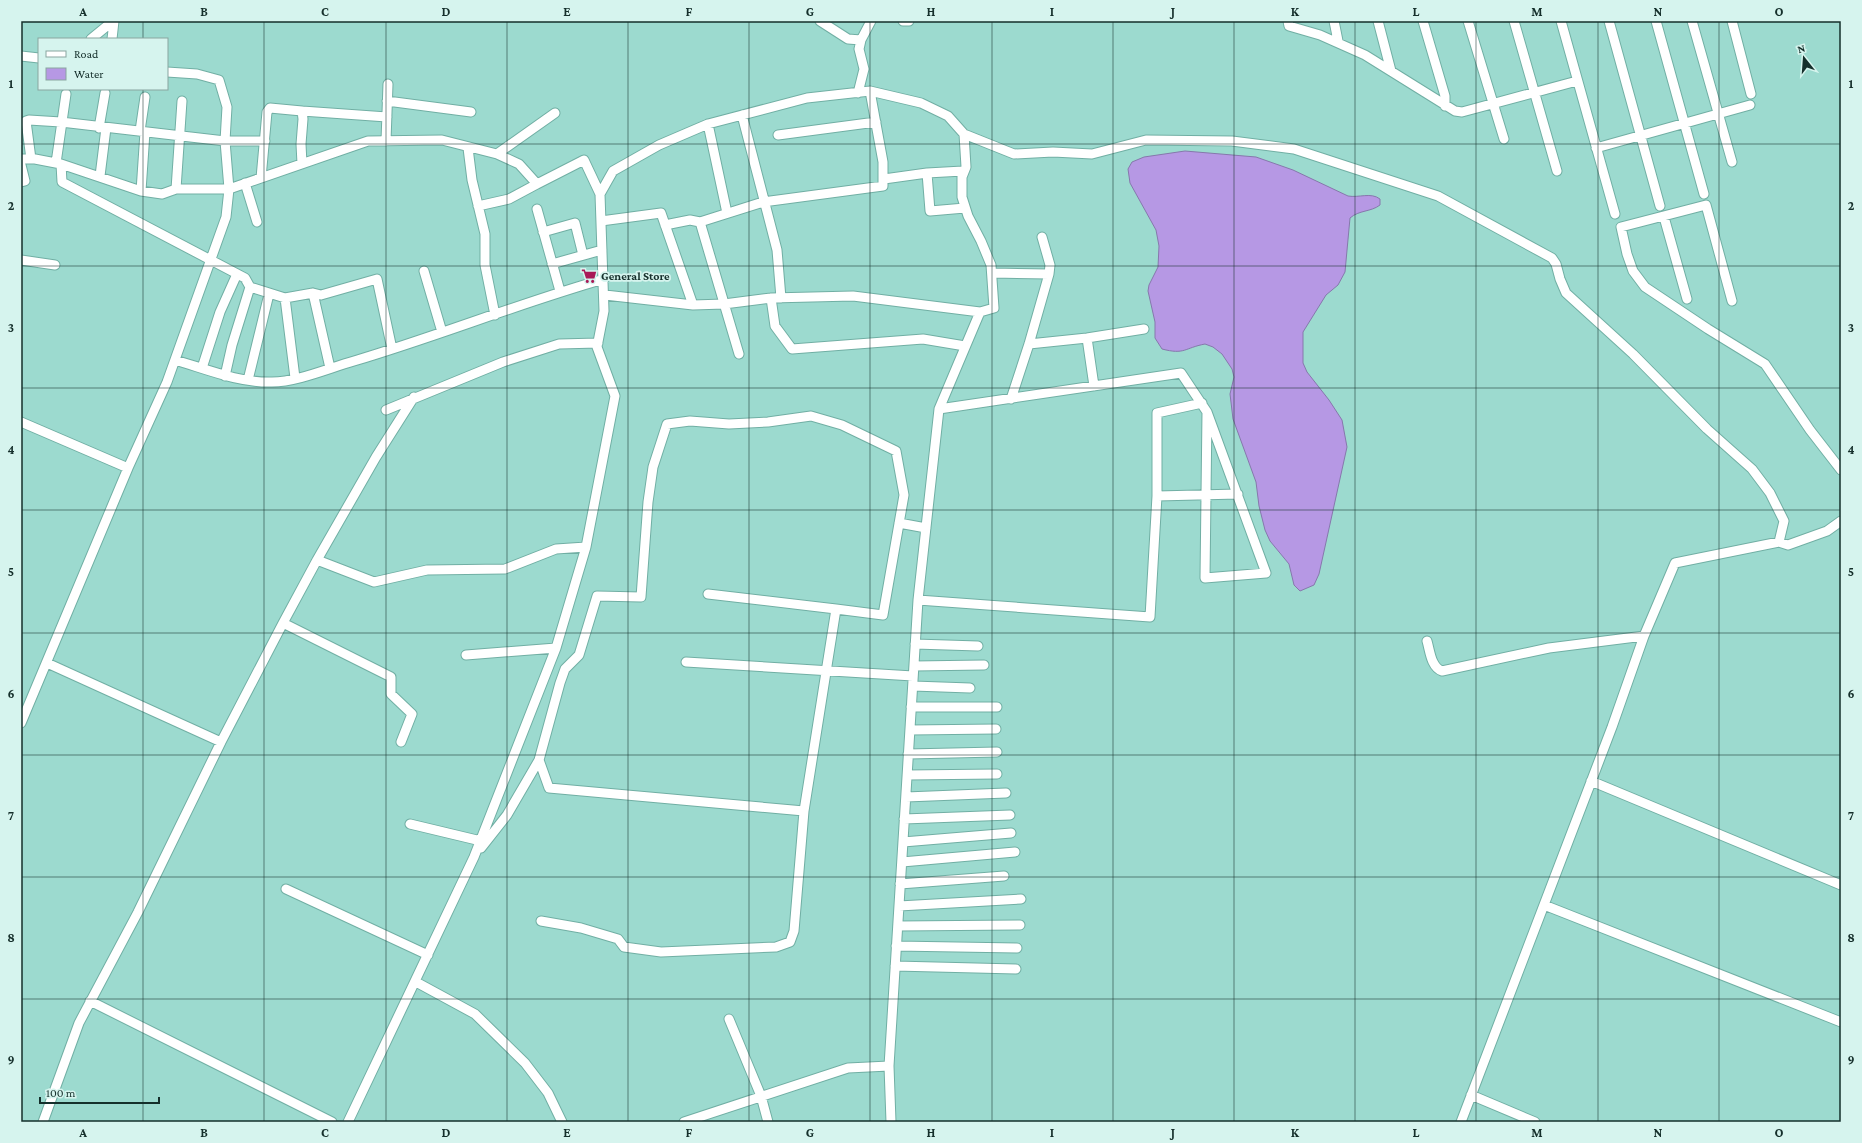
<svg xmlns="http://www.w3.org/2000/svg" width="1862" height="1143" font-family="'Crimson Pro',serif">
<rect width="100%" height="100%" fill="#9cdacf"/>
<!-- water -->
<path fill="#b698e4" stroke="#8678ac" d="M1185,151l71,6 37,13 55,26c11,2 23,-4 32,3v6c-9,7 -21,5 -30,13l-5,54 -7,13 -12,10 -23,37v31l4,9 22,28 13,20 5,27 -28,127 -5,11 -14,6 -6,-6 -5,-21 -19,-23 -5,-11 -6,-24 -3,-24 -23,-63 -3,-25 4,-17 -2,-8 -10,-15 -9,-7 -8,-3c-21,4 -20,11 -43,5l-7,-11v-16l-7,-31 1,-6 9,-18 1,-21 -3,-16 -26,-47 -2,-14 4,-7 12,-5z"/>
<g fill="none" stroke-linecap="round" stroke-linejoin="round">
<!-- minor casing -->
<g stroke="#71afa4" stroke-width="11">
<path id="minor" d="M820,21l28,18 13,1
M903,21h6
M1288,21l1,5 31,9 45,20 90,56 7,1 115,-31
M1334,21l4,20
M1378,21l13,50
M1423,21l22,75v10
M1468,21l36,118
M1514,21l43,150
M1561,21l54,193
M1609,21l51,185
M1656,21l48,173
M1692,21l40,141
M1732,21l19,73
M91,39l22,-18
M112,39l2,-18
M21,56l18,2
M858,93l6,-24 -5,-20 2,-9 10,-19
M387,101l84,11
M302,111l85,6
M742,115l35,135 4,48
M708,124l19,89
M99,128l6,-35
M140,131l5,-34
M778,135l98,-13
M386,141l2,-57
M468,148l4,32 13,54v31l10,50
M1596,148l154,-43
M497,154l58,-41
M21,159h14l26,5 80,27 21,3 14,-5h53l139,-48 74,-1 55,14 22,10 18,20 47,-24 16,34
M31,159l-5,-38 3,-1 32,2 164,19h40
M56,163l10,-69
M61,164l1,18 183,96 5,9 35,11 28,-5 8,2 56,-16 15,70
M21,165l4,16 -4,1
M927,173l3,38 35,-3
M100,176l6,-48
M261,178l6,-66 3,-4 32,3 1,8 -2,25 1,20
M884,179l43,-6 36,-2
M245,183l12,39
M176,189l6,-88
M141,191l4,-59
M478,206l31,-7 28,-15
M537,209l23,82
M1664,217l23,82
M601,221l60,-8 32,92
M700,222l39,132
M665,225l25,-5 10,2 63,-20 120,-16v-24l-13,-71
M543,232l32,-9 8,32
M1042,237l8,28 -1,9
M21,260l34,5
M552,264l50,-14
M424,271l18,61
M992,273l57,1 -20,70 -18,55
M313,293l17,75
M605,295l88,10 31,-1 47,-6 82,-2 127,16
M285,298l10,80
M771,298l4,28 17,23 131,-10 42,7
M1732,301l-26,-96 -85,22 6,27 6,17 12,16 63,42 57,35 45,66 31,40
M1087,338l7,48
M1029,344l58,-6 57,-9
M175,360c31,9 64,23 97,22 25,0 57,-14 82,-21 84,-25 166,-58 250,-82
M202,368l18,-56 17,-38
M225,376l7,-31 18,-58
M248,380l21,-86
M939,409l242,-36 26,39 59,161 -61,5 2,-166
M386,410l117,-48 56,-18 39,-1
M21,422l107,46
M1157,496l81,-2
M899,523l27,5
M317,560l57,22 53,-12 78,-1 51,-20 30,-2
M708,594l128,15
M918,600l232,17 7,-121v-83l45,-10
M283,623l108,54v17l21,20 -11,28
M1427,641c3,10 4,26 15,30l107,-23 95,-12
M915,644l63,2
M466,655l90,-7
M686,662l227,14
M47,663l174,79
M914,666l70,-1
M913,686l57,2
M911,707h86
M21,723l107,-255 39,-86 59,-165 3,-28 -4,-48 2,-34 -8,-27 -22,-6 -30,-2
M910,730l86,-1
M908,754l89,-2
M539,760l10,28 255,23
M907,775l90,-1
M1591,781l250,104
M906,797l100,-4
M904,819l106,-4
M410,824l71,17
M903,842l108,-9
M481,848l26,-33 32,-55 21,-77 5,-14 14,-14 18,-59 44,1 7,-95 5,-35 14,-43 23,-3 39,3 39,-2 43,-6 31,9 54,26 8,44 -21,120 -47,-6 -32,202 -10,120 -4,11 -14,5 -115,5 -37,-5 -6,-8 -37,-11 -40,-7
M902,862l113,-10
M900,884l104,-8
M286,889l142,66
M1544,905l297,117
M899,906l122,-7
M898,926l122,-1
M896,946l121,2
M895,966l121,3
M416,982l59,32 50,49 23,30 14,29
M90,1001l242,121
M729,1019l32,77 7,26
M1471,1095l64,27
M43,1122l36,-99 59,-111 83,-170 62,-119 34,-63 59,-103 38,-60
M348,1122l126,-265 82,-209 30,-101 29,-151 -18,-49 7,-36 -4,-117 13,-23 46,-26 49,-21 99,-26 63,-7 51,12 27,13 16,18 50,20 39,-2 39,2 54,-14 86,1 62,8 144,47 114,62 4,6 4,15 6,14 67,61 74,75 45,40 18,24 14,28 -5,21
M684,1122l164,-54 41,-2
M891,1122l-2,-56 29,-466 21,-191 41,-97 14,-4 -3,-43 -10,-24 -13,-25 -6,-19v-20l4,-10 -2,-33
M1461,1122l151,-395 32,-91 31,-73 104,-21 9,3 39,-14 14,-10"/>
</g>
<!-- minor -->
<use href="#minor" stroke="#fff" stroke-width="9"/>
</g>
<!-- grid -->
<path fill="none" stroke="#152f2b" stroke-width="1" stroke-opacity="0.55" d="M143,21v18M264,21v1101M386,21v1101M507,21v1101M628,21v1101M749,21v1101M870,21v1101M992,21v1101M1113,21v1101M1234,21v1101M1355,21v1101M1476,21v1101M1598,21v1101M1719,21v1101M143,89v1033M21,144h1820M21,266h1820M21,388h1820M21,510h1820M21,633h1820M21,755h1820M21,877h1820M21,999h1820"/>
<!-- icons -->
<defs>
<g id="supermarket-bare" transform="scale(1.2)"><path d="M-6-5.5h2.5l.6 2H6L4.5 2H-2.5L-4.4-4H-6ZM-1.5 3.2a1.3 1.3 0 1 0 .1 0ZM3 3.2a1.3 1.3 0 1 0 .1 0Z" fill="#a91957" stroke="#d6f4ee" stroke-width="2.5" paint-order="stroke"/></g>
</defs>
<g fill-rule="evenodd">
<use href="#supermarket-bare" x="589" y="276"/>
</g>
<g text-anchor="middle" dominant-baseline="central" stroke-width="3.5" stroke-linejoin="round" paint-order="stroke">
<!-- poi labels -->
<g font-size="12" font-weight="bold" fill="#152f2b" stroke="#d6f4ee" text-anchor="start">
<text x="601" y="276">General Store</text>
</g>
</g>
<!-- border -->
<rect width="1862" height="1143" fill="none" stroke="#d6f4ee" stroke-width="44"/>
<!-- legend -->
<rect x="38" y="38" width="130" height="52" fill="#d6f4ee" stroke="#89a5a0"/>
<rect x="46" y="51" width="20" height="6" fill="#ffffff" stroke="#89a5a0"/>
<text x="74" y="58" font-size="12" fill="#152f2b">Road</text>
<rect x="46" y="68" width="20" height="12" fill="#b698e4" stroke="#89a5a0"/>
<text x="74" y="78" font-size="12" fill="#152f2b">Water</text>
<!-- north arrow -->
<g transform="translate(1804 58) rotate(343)" stroke="#d6f4ee" stroke-width="3" paint-order="stroke">
<path d="M0-3L7 15L0 10L-7 15Z" fill="#152f2b"/>
<text y="-6" font-size="11" font-weight="bold" text-anchor="middle" fill="#152f2b">N</text>
</g>
<!-- scale -->
<path d="M40 1097v6h119v-6" fill="none" stroke="#152f2b" stroke-width="2"/>
<text x="46" y="1097" font-size="12" fill="#152f2b" stroke="#d6f4ee" stroke-width="3" paint-order="stroke">100 m</text>
<rect x="22" y="22" width="1818" height="1099" fill="none" stroke="#152f2b" stroke-width="1.5"/>
<g font-size="13" text-anchor="middle" font-weight="bold" fill="#152f2b">
<text x="83" y="16">A</text>
<text x="204" y="16">B</text>
<text x="325" y="16">C</text>
<text x="446" y="16">D</text>
<text x="567" y="16">E</text>
<text x="689" y="16">F</text>
<text x="810" y="16">G</text>
<text x="931" y="16">H</text>
<text x="1052" y="16">I</text>
<text x="1173" y="16">J</text>
<text x="1295" y="16">K</text>
<text x="1416" y="16">L</text>
<text x="1537" y="16">M</text>
<text x="1658" y="16">N</text>
<text x="1779" y="16">O</text>
<text x="11" y="88">1</text>
<text x="1851" y="88">1</text>
<text x="11" y="210">2</text>
<text x="1851" y="210">2</text>
<text x="11" y="332">3</text>
<text x="1851" y="332">3</text>
<text x="11" y="454">4</text>
<text x="1851" y="454">4</text>
<text x="11" y="576">5</text>
<text x="1851" y="576">5</text>
<text x="11" y="698">6</text>
<text x="1851" y="698">6</text>
<text x="11" y="820">7</text>
<text x="1851" y="820">7</text>
<text x="11" y="942">8</text>
<text x="1851" y="942">8</text>
<text x="11" y="1064">9</text>
<text x="1851" y="1064">9</text>
<text x="83" y="1137">A</text>
<text x="204" y="1137">B</text>
<text x="325" y="1137">C</text>
<text x="446" y="1137">D</text>
<text x="567" y="1137">E</text>
<text x="689" y="1137">F</text>
<text x="810" y="1137">G</text>
<text x="931" y="1137">H</text>
<text x="1052" y="1137">I</text>
<text x="1173" y="1137">J</text>
<text x="1295" y="1137">K</text>
<text x="1416" y="1137">L</text>
<text x="1537" y="1137">M</text>
<text x="1658" y="1137">N</text>
<text x="1779" y="1137">O</text>
</g>
</svg>
